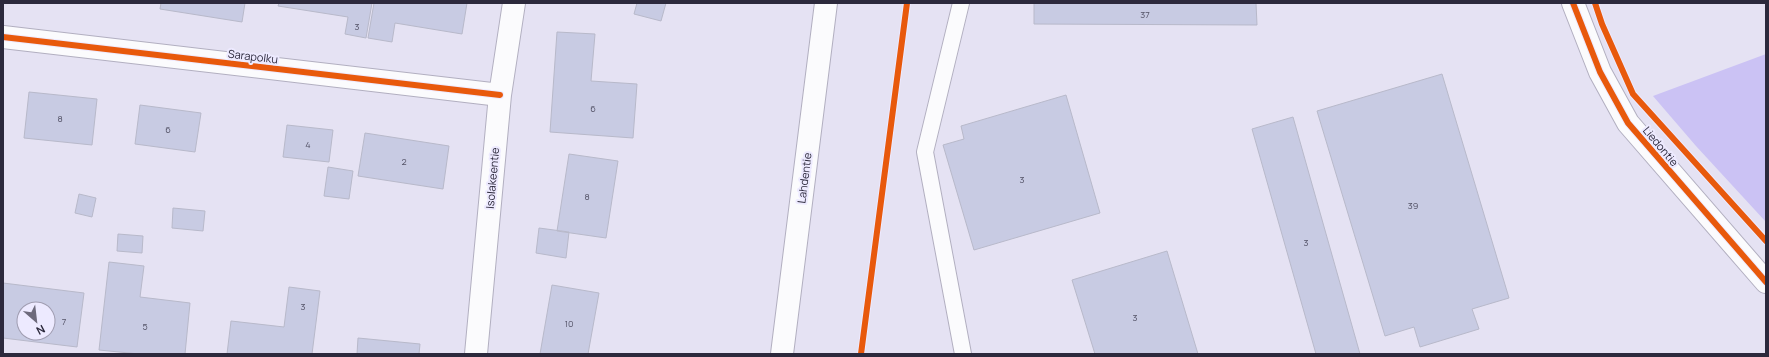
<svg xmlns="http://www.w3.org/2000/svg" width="1769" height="357" font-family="Manrope,sans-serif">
<rect width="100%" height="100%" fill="#e5e2f3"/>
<!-- green -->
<path fill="#cbc2f4" d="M1766,54v168l-70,-76 -43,-50z"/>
<!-- building -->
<path fill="#c8cbe3" stroke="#b8b9ca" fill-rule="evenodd" d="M161,3h84l-3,19 -82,-13z
M279,3h93l-6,35 -21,-4 3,-17 -70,-11z
M374,3h93l-5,31 -67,-11 -3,19 -24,-4z
M637,3h29l-5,18 -27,-7z
M1034,3h222l1,22 -223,-1z
M557,32l38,2 -4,47 46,3 -4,54 -83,-6z
M1442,74l67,224 -37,11 7,20 -59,18 -6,-20 -29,9 -68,-225z
M29,92l68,7 -5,46 -68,-7z
M1066,95l34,118 -126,37 -31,-105 21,-6 -3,-13z
M140,105l61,8 -6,39 -60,-8z
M1293,117l67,237h-44l-64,-225z
M287,125l46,5 -4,32 -46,-5z
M365,133l84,13 -6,43 -85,-13z
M569,154l49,7 -12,77 -49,-7z
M328,167l25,4 -4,28 -25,-3z
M79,194l17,4 -4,19 -17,-4z
M173,208l32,3 -2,20 -31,-3z
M539,228l30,4 -3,26 -30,-5z
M118,234l25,2 -1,17 -25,-2z
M1167,251l31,103h-103l-23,-74z
M109,262l35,4 -4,31 50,6 -5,51h-46l-40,-4z
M3,283l81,10 -7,54 -74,-9zM24,309h24v24h-24z
M552,285l47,8 -11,61h-48z
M289,287l31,4 -8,63h-85l4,-33 53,6z
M358,338l62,6 -1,10h-62z"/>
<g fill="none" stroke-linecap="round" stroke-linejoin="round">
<!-- service casing -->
<g stroke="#b2afc0" stroke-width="18">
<path id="service" d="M961,3l-36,149 38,202"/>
</g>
<!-- minor casing -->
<g stroke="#b2afc0" stroke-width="24">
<path id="minor" d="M1573,3l27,69 28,51 138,159
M3,37l497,58
M476,354l24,-259 14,-92"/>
</g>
<!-- secondary casing -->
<g stroke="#b2afc0" stroke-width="24">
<path id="secondary" d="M782,354l44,-351"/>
</g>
<!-- service -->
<use href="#service" stroke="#fbfbfd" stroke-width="16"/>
<!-- minor -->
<use href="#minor" stroke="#fbfbfd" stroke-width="22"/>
<!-- secondary -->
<use href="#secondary" stroke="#fbfbfd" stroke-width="22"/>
<!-- cycleway casing -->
<g stroke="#edeaff" stroke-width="8">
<path id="cycleway" d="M1573,3l27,69 28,51 138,159
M1595,3l7,21 31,70 133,147
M3,37l497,58
M861,354l46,-351"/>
</g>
<!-- cycleway -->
<use href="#cycleway" stroke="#e8590c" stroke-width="6"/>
</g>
<g text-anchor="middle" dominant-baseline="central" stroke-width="4" stroke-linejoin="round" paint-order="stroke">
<!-- number labels -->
<g font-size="9" fill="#535266">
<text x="1145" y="14">37</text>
<text x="357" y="26">3</text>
<text x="593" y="108">6</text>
<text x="60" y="118">8</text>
<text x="168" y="129">6</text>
<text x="308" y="144">4</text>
<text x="404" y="161">2</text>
<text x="1022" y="179">3</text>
<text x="587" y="196">8</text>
<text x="1413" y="205">39</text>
<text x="1306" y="242">3</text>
<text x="303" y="306">3</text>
<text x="1135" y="317">3</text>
<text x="64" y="321">7</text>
<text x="569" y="323">10</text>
<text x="145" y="326">5</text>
</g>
<!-- street labels -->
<g font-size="11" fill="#2c293c" stroke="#edeaff">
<text transform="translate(253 56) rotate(7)">Sarapolku</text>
<text transform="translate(1661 146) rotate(50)">Liedontie</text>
<text transform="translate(492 178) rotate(-85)">Isolakeentie</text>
<text transform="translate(804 178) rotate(-83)">Lahdentie</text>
</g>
</g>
<!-- border -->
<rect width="1769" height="357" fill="none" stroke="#2c293c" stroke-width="8"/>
<!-- north arrow -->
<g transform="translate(36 321) rotate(152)"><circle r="19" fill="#edeaff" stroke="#a09db1"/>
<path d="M0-3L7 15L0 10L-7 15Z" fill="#6d6a7c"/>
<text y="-6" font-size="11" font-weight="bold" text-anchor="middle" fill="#2c293c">N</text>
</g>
</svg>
